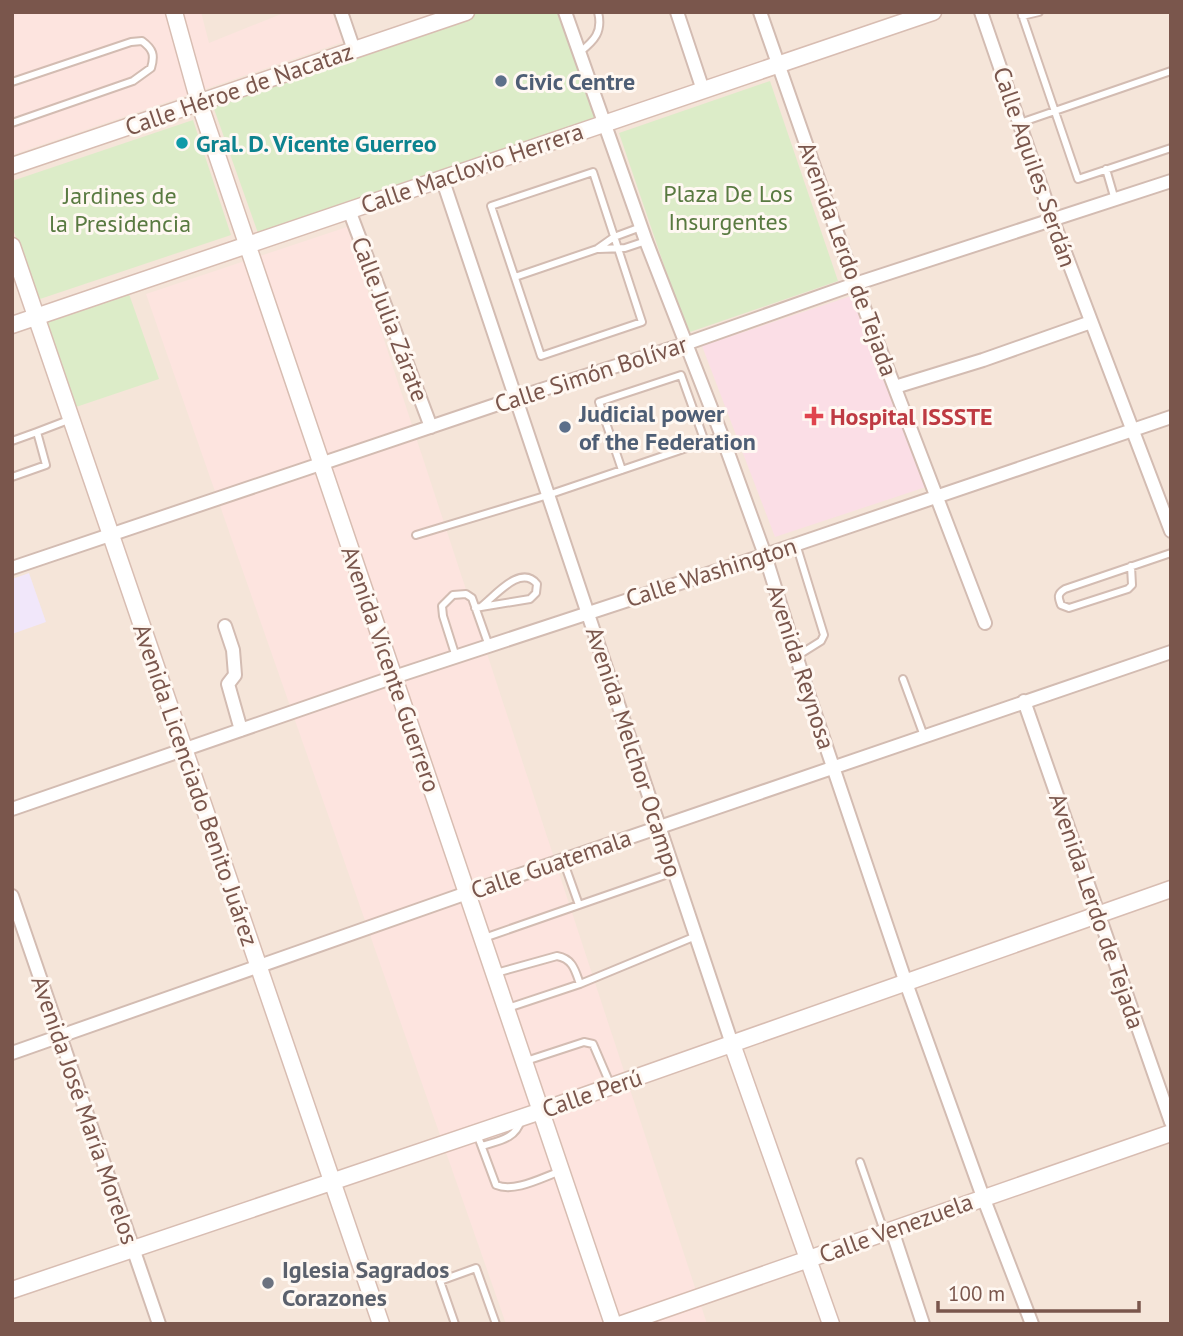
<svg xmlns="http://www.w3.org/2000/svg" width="1183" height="1336" font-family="'PT Sans',sans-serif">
<rect width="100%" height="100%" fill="#fdf4eb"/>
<!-- residential -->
<path fill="#f5e5d9" d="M12,12h1159v1312h-1159z"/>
<!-- commercial -->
<path fill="#fde4df" d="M12,12h189l8,31 77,-31h46l11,30 -331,113z
M347,227l360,1097h-201l-360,-1030z"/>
<!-- education -->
<path fill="#f1e7fa" d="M29,573l17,49 -34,12v-55z"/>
<!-- medical -->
<path fill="#fbdee6" d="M851,296l4,1 71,190 -151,50 -73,-191z"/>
<!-- green -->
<path fill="#dcecc8" d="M481,12h77l37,106 -336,118 -46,-130z
M770,81l68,200 -151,52 -68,-200z
M193,120l38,115 -194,65 -25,-74v-45z
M129,294l30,85 -83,28 -29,-85z"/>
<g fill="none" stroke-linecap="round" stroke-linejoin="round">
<!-- lane casing -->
<g stroke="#d3bcb2" stroke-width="10">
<path id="lane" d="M1021,12l57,167 93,-31
M1022,16l17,-4
M580,52c14,-11 23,-20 18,-40
M12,82l119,-40 11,-1c11,8 13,14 9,27l-18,13 -121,42
M1020,123l151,-52
M1106,169l9,31
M593,172l49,150 -101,34 -50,-150z
M599,249l26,-1 21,-7
M515,277l82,-28 17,-12 27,-10
M37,432l34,-13
M12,441l25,-9 9,33 -34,12
M622,470l-23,-68 82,-27 24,67
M416,535l132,-40 174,-59
M796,544l28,91 -3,6 -24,15
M1131,566l1,19 -4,4 -59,19 -8,-3c-3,-8 -4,-11 4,-16l106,-36
M475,608l55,-9 6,-6 1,-9c-16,-20 -41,11 -55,22
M456,657l-13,-41 -1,-10 11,-11 13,-1 6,4 17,48
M903,679l21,57
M563,860l16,45
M484,938l190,-66
M496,973l61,-17c16,3 18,14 23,28
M508,1008l72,-24 116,-48
M526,1061l58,-19 9,2 18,42
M477,1134l19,51c19,8 47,-8 65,-14
M482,1146c16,-5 34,-7 39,-26
M860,1162l24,69
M455,1324l-15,-43 36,-13 20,56"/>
</g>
<!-- street casing -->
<g stroke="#d3bcb2" stroke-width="16">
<path id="street" d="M341,12l13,38
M565,12l81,229 76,195 43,119 40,129 101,299 77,214 49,127
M677,12l26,78
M760,12l95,272 130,339
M981,12l72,209 118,310
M442,178l290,866
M349,210l82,217
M895,387l88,-27 108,-38
M12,568l504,-170 169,-54 170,-60 316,-103
M225,626l8,24 2,25 -7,9 13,46
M1024,701l147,421
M12,809l382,-132 371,-122 406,-138
M12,896l147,428
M12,1053l455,-160 704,-241
M892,1230l31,94"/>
</g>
<!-- secondary casing -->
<g stroke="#d8bdb2" stroke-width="19">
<path id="secondary" d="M174,12l25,90 414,1222
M12,166l454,-154
M12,246l369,1078
M12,325l921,-313
M732,1044l99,280
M12,1290l529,-179 630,-222
M622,1324l549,-191"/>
</g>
<!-- lane -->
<use href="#lane" stroke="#fff" stroke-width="6"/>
<!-- street -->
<use href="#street" stroke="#fff" stroke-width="12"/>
<!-- secondary -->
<use href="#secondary" stroke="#fff" stroke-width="16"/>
</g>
<!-- markers -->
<g fill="#5c6f8a" stroke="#fff8f2" stroke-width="2.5">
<circle cx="501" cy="81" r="7"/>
<circle cx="565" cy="427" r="7"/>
</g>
<circle fill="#0f9aa8" stroke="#fff8f2" stroke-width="2.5" cx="182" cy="143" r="7"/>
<path fill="#e0444e" stroke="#fff8f2" stroke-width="2.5" d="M810.5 405.5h7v7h7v7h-7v7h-7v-7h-7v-7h7z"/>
<circle fill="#6b7280" stroke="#fff8f2" stroke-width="2.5" cx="268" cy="1283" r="7"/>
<g text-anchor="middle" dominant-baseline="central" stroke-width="6" stroke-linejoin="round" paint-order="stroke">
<!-- service labels -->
<g font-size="24" font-weight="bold" fill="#4e5e75" stroke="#fff8f2" text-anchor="start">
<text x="515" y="81">Civic Centre</text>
<text x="579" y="413">Judicial power<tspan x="579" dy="28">of the Federation</tspan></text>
</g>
<!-- street labels -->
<g font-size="24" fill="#7a564c" stroke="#fff8f2">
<text transform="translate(239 89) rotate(-19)">Calle Héroe de Nacataz</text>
<text transform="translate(1035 167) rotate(71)">Calle Aquiles Serdán</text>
<text transform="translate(472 168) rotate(-19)">Calle Maclovio Herrera</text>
<text transform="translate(848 259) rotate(70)">Avenida Lerdo de Tejada</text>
<text transform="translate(390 319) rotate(69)">Calle Julia Zárate</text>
<text transform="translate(591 374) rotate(-18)">Calle Simón Bolívar</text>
<text transform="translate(711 572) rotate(-18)">Calle Washington</text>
<text transform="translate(801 667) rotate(72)">Avenida Reynosa</text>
<text transform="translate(391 669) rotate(71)">Avenida Vicente Guerrero</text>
<text transform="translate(634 752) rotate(72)">Avenida Melchor Ocampo</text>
<text transform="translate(196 785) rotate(71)">Avenida Licenciado Benito Juárez</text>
<text transform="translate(551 864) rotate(-19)">Calle Guatemala</text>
<text transform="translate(1097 911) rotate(71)">Avenida Lerdo de Tejada</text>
<text transform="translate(592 1093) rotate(-19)">Calle Perú</text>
<text transform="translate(85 1110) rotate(71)">Avenida José María Morelos</text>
<text transform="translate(896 1228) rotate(-20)">Calle Venezuela</text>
</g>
<!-- culture labels -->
<g font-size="24" font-weight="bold" fill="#0d838f" stroke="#fff8f2" text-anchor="start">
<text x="196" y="143">Gral. D. Vicente Guerreo</text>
</g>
<!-- park labels -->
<g font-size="24" fill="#597a41" stroke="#fff8f2">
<text x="728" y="193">Plaza De Los<tspan x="728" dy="28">Insurgentes</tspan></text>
<text x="120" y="195">Jardines de<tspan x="120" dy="28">la Presidencia</tspan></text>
</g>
<!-- health labels -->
<g font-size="24" font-weight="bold" fill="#be3a42" stroke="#fff8f2" text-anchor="start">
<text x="830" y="416">Hospital ISSSTE</text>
</g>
<!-- worship labels -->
<g font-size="24" font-weight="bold" fill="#5b616d" stroke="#fff8f2" text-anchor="start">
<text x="282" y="1269">Iglesia Sagrados<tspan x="282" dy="28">Corazones</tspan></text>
</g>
</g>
<!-- border -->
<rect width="1183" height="1336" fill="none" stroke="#7a564c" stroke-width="28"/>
<!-- scale -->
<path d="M938 1301v10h201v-10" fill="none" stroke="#7a564c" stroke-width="3.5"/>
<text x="948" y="1301" font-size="21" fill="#7a564c" stroke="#fff8f2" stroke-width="5" paint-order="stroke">100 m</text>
</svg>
